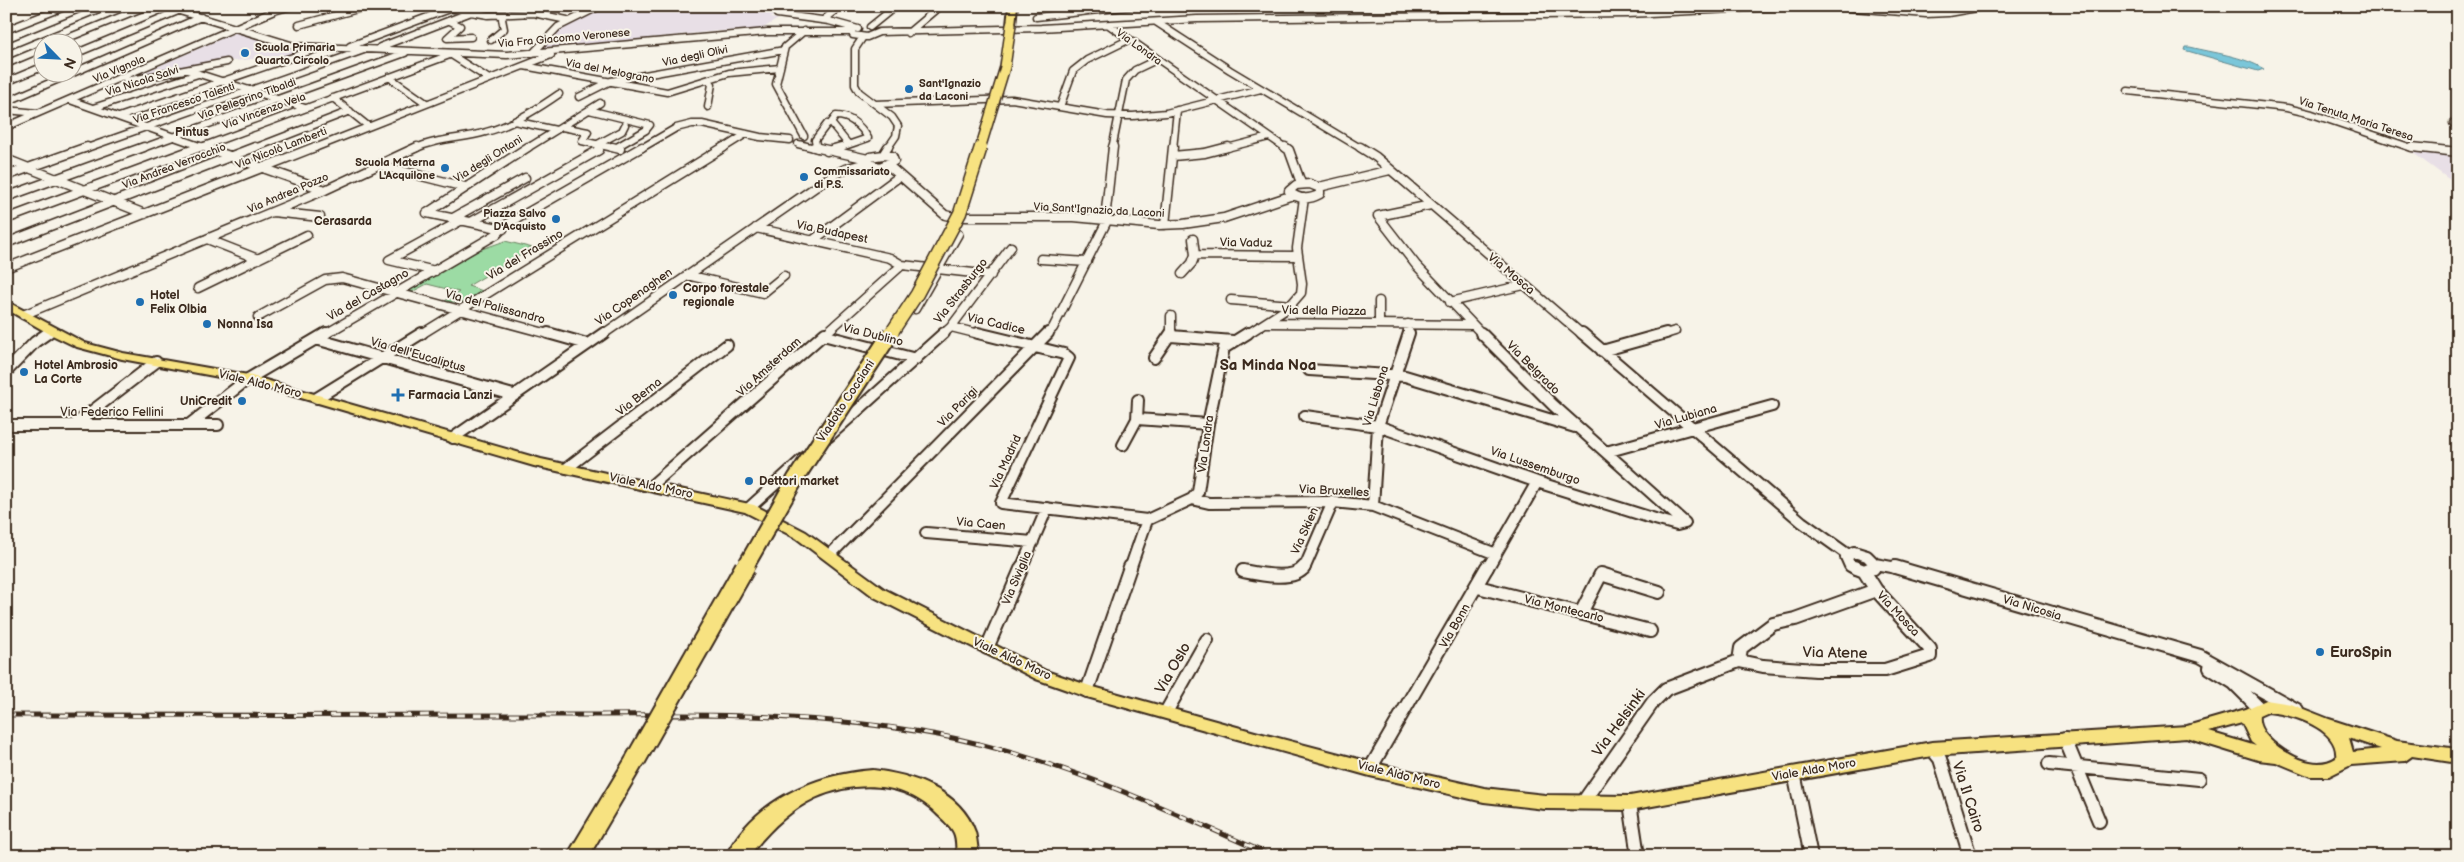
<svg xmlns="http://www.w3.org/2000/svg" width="2464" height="862" font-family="'Balsamiq Sans',sans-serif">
<rect width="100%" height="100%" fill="#f7f3e8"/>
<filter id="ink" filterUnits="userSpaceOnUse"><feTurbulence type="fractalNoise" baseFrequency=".02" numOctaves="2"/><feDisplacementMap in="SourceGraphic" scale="10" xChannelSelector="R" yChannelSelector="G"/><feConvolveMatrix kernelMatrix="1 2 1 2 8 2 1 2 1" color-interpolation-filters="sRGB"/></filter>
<g filter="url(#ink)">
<!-- built -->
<path fill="#e8dfe6" d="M604,6h131l43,6 -8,6 8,1 -18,11 -42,1 -178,18 21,-22z
M237,32l65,19 -3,3 -65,7 -6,-1 -90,15z
M2405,147l53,1v32h-8z"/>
<!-- green -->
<path fill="#9cdba4" stroke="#6c8261" d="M505,241l28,7 -65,38 15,5 -19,12 -19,-2 14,-9 -32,-8 -15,8 -2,-2 69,-40z"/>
<!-- water -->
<path fill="#7ac6d9" stroke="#61888e" d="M2185,47h5c24,6 53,9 74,22l-6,2 -74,-21z"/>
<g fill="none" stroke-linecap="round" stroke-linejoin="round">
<!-- minor-far3 casing -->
<g stroke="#3b2a1e" stroke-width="9">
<path id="minor-far3" d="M163,6l131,40 213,9 260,-23h85
M438,6l50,9 45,-2 34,7
M1828,6l98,8 22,-1 40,-7
M777,14l52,7 29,8
M1036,17l98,-11
M823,20l18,-14
M450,21l10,5 -13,12 24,-1
M1156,22l74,48 132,79
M299,25l70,-19
M1109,25l178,124
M870,27l26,-21
M6,30l61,-24
M804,31l-19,16 -9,37 28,52
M852,32l1,3 14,2 12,-5 162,-4 156,-9 431,-5 166,-8
M908,33l32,-27
M863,37l-8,12v36l4,7 33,25 6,9 -2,10 -9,13
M491,40l13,-11 -2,-10 2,-4
M58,42l89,-36
M350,46l99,-37
M6,47l100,-41
M380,47l107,-41
M533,53l25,-26 42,-21
M72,55l106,-44
M6,64l36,-15
M524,66l143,26 62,-19 51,-5
M187,70l118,38
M389,77l37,26
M126,81l101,-19
M6,82l36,-15
M2128,91l159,17 25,6 97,33 16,2
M579,97l32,-16 173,-31
M333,98l35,28
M70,100l138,49
M6,102l195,-85
M875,104l137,-5 95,16 26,1 33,-3 95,-24
M708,107l4,-23 -3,-4
M1060,107l13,-36 14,-11 41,-20
M93,108l105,-34
M6,110l32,3
M589,110l61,15 -4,5 -31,18
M119,117l200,-69
M2458,120l-5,3 5,4
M514,121l42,9
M6,127l268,-116 17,-5
M562,127l26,5 -6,9
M582,141l36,8
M598,144l24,-13 3,-6
M798,144l21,5
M84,149l280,-99
M140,149l265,-96
M196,149l259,-96 -2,3 36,23
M252,149l98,-38
M312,149l239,-94
M414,149c23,-11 49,-10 72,-17 24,-6 53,-24 73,-38
M526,149l74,-46
M640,149l36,-21 16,-4h10l58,13 30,3
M722,149l24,-15
M817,149l-2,-9 12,-16
M836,149l32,-11c-7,-12 -18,-22 -32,-22l-5,7 17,21
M1112,149l14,-69 9,-10 21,-10
M1173,149l4,-39
M1223,149l46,-12"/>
</g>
<!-- minor-far2 casing -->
<g stroke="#3b2a1e" stroke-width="11">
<path id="minor-far2" d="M204,147l121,43
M612,147l8,2
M814,147l54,12
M1285,147l4,3 12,33
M1360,147l16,10 207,178
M2412,147l46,5
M827,151l14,-4
M883,155l5,-8
M883,155l9,1 2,5 -14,6 -14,-4 4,-6z
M1173,156l32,-3 23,-6
M6,159l139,55
M378,165l87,22
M888,165l57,50 9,2h120l85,8 24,-1 41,-6 69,-23
M6,176l81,-29
M1310,184l10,4v6c-11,6 -22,6 -31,-3l7,-6z
M1319,187l71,-17
M6,197l138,-50
M1431,205l-53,11 38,49 67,70
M273,212l47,5
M427,213l101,-66
M427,213l76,16
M453,218l72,-40
M6,219l194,-72
M1105,219l8,-72
M471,222l128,-72
M1165,225l8,-78
M756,228l134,30 12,7 89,10
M207,239l51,20
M1193,239l2,16 102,1
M812,241l88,-65
M6,243l249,-96
M1041,259l46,3
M6,268l309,-121
M435,271l-46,-11 73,-40
M1182,274l10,-11 3,-8
M687,275l76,18 21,-17
M198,288l109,-53
M1231,300l61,5
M1379,301v23
M1450,302l74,-17
M915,309l43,-75
M23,315l302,-125 92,-43
M1171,316v19
M258,317l67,-37 17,-2 210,57
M1268,323l205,2
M1408,324v11
M951,327l32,8
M46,335l6,-4
M324,335l173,-101 9,-9 136,-78
M420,335l304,-188
M602,335l228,-158 15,-8 21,-6
M824,335l78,-70
M942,335l9,-8 60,-80
M1046,335l7,-7 55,-109
M1246,335l42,-27 13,-15 1,-9 -5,-36 7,-50
M1662,335l13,-4"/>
</g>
<!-- minor-far1 casing -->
<g stroke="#3b2a1e" stroke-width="14">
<path id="minor-far1" d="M548,333l39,11
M978,333l86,21 5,4 -68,145 146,17
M1481,333l72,72 132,118
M1582,333l220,189 45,32
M823,335l93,24
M1171,336l62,5
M316,339l197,56
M1602,351l64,-18
M1154,358l17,-25
M1309,370l96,6 170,51
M6,372l29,-30 13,-9
M317,398l105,-65
M1305,416l73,10 159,56 118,37 22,6 8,-2
M1137,419l71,5
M190,424l58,-45 78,-46
M6,425h212
M74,425l82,-63
M828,437l116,-104
M453,438l151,-105
M1123,445l14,-26 1,-19
M1606,452l166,-46
M567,468l160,-123
M651,486l174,-153
M1192,499l17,4 124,-1 40,4 123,48
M1373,506l5,-80 31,-93
M749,508l55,-50
M926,533l107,9
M829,556l219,-223
M1875,564l27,5
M1021,569l26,-61
M1130,569l17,-49 45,-21 6,-7 10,-68 16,-76 24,-15
M1304,569l29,-67
M1487,569l50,-87
M1857,569l-7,-3 -4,-9 8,-5 13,4 8,8 -1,5"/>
</g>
<!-- minor casing -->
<g stroke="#3b2a1e" stroke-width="16">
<path id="minor" d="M1854,567l10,4 10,-4
M1895,567l305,89 97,54
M1243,571c15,3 51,11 61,-4
M1478,587l172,44
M1581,613l20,-39 58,18
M987,648l35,-81
M1739,661l24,5 53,4h69l45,-14v-7l-54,-59 -12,-19
M1739,661l2,-13 32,-24 22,-5 81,-29
M2210,668l24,15 25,25
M1087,691l43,-124
M1166,712l41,-72
M2065,739l34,82
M1932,749l8,10 30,97
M2049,764l150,15
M1370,769l117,-202
M1794,773l17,83
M1583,802l70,-100 13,-13 73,-28
M1630,803l8,53"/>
</g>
<!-- major casing -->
<g stroke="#3b2a1e" stroke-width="4">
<path id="major" d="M6,301l79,42 38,10 125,22 293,84 213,46 52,27 78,57 162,82 44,15 165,46 115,30 114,26 61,7 85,1 302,-54 255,-16 59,-17 20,-9 25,4 38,15 68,22 61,8v14l-46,-7 -7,5 -54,4 -22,11h-19l-34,-14 -18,-2 -71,-22 -255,18 -302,54 -85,-1 -61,-7 -114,-26 -115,-32 -168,-47 -51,-18 -162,-82 -78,-59 -51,-26 -211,-46 -288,-84 -124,-23 -45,-12 -29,-14 -42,-24zM2268,712c23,2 72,16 68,46 -8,5 -16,6 -26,4 -18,-3 -54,-26 -51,-46zM2242,723l9,19 5,4 -47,-14zM2349,738l32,11 -28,3z"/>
</g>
<!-- highway casing -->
<g stroke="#3b2a1e" stroke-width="4">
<path id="highway" d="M1009,6h8l-2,19 -4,3 -4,-3z
M636,751l7,2 3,6 -57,97h-22l62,-103z
M873,770c38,4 88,21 102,62 2,8 2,16 4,24h-22c-1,-7 0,-17 -3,-23 -3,-7 -12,-14 -18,-20 -32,-32 -81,-33 -121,-15 -27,13 -48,34 -66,58h-23c27,-55 89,-82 147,-86z"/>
</g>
<!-- minor-far3 -->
<use href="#minor-far3" stroke="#f7f3e8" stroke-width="6"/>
<!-- minor-far2 -->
<use href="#minor-far2" stroke="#f7f3e8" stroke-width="8"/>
<!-- minor-far1 -->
<use href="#minor-far1" stroke="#f7f3e8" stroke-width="10"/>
<!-- minor -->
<use href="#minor" stroke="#f7f3e8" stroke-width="12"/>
<!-- major -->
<use href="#major" fill="#f7e281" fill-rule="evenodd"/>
<!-- highway -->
<use href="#highway" fill="#f7e281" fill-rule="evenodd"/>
<!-- rail casing -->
<g stroke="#3b2a1e" stroke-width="5">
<path id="rail" d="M6,715c184,1 367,0 551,0 127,0 255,-4 381,20 117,22 226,73 334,121"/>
</g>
<!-- rail -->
<use href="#rail" stroke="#f7f3e8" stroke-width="3" stroke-dasharray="9" stroke-linecap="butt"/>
<!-- highway-bridge-far3 casing -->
<g stroke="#3b2a1e" stroke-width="12" stroke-linecap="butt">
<path id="highway-bridge-far3" d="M980,149l25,-82 6,-42"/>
</g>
<!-- highway-bridge-far2 casing -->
<g stroke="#3b2a1e" stroke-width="15" stroke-linecap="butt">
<path id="highway-bridge-far2" d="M890,335l27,-41 43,-81 21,-66"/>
</g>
<!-- highway-bridge-far1 casing -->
<g stroke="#3b2a1e" stroke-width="19" stroke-linecap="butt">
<path id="highway-bridge-far1" d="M744,569l52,-91 95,-145"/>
</g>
<!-- highway-bridge casing -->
<g stroke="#3b2a1e" stroke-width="23" stroke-linecap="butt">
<path id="highway-bridge" d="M636,759l109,-192"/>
</g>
<!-- highway-bridge-far3 -->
<use href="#highway-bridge-far3" stroke="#f7e281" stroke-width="9"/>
<!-- highway-bridge-far2 -->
<use href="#highway-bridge-far2" stroke="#f7e281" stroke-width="12"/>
<!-- highway-bridge-far1 -->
<use href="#highway-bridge-far1" stroke="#f7e281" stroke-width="15"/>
<!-- highway-bridge -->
<use href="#highway-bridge" stroke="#f7e281" stroke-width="19"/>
</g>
</g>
<!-- markers -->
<g fill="#1f6fb2" stroke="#f7f3e8" stroke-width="2">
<circle cx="245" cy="53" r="5"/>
<circle cx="909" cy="89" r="5"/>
<circle cx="445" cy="168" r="5"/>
<circle cx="804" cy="177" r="5"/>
<circle cx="556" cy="219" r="5"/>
<circle cx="673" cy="295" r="5"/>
<circle cx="140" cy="302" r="5"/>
<circle cx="207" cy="324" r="5"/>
<circle cx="24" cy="372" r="5"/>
<path d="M395.5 387.5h5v5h5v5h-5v5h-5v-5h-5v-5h5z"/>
<circle cx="242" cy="401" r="5"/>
<circle cx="749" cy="481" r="5"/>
<circle cx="2320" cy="652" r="5"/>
</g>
<g text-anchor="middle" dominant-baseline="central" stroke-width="4" stroke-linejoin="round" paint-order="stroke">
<!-- far-street labels -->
<g font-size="11" fill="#3b2a1e" stroke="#f7f3e8">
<text transform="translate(564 38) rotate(-5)">Via Fra Giacomo Veronese</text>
<text transform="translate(1139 47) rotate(36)">Via Londra</text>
<text transform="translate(695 56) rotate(-12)">Via degli Olivi</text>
<text transform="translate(119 69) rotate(-23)">Via Vignola</text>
<text transform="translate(610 71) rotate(11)">Via del Melograno</text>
<text transform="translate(142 81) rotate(-18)">Via Nicola Salvi</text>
<text transform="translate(247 99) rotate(-20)">Via Pellegrino Tibaldi</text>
<text transform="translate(184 103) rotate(-19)">Via Francesco Talenti</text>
<text transform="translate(264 111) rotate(-20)">Via Vincenzo Vela</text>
<text transform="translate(2356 119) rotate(18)">Via Tenuta Maria Teresa</text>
<text transform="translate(281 148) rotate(-21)">Via Nicolò Lamberti</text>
<text transform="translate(488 159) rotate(-32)">Via degli Ontani</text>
<text transform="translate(174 166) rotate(-21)">Via Andrea Verrocchio</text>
<text transform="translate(288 193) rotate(-23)">Via Andrea Pozzo</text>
<text transform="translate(1099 210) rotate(3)">Via Sant'Ignazio da Laconi</text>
</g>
<!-- far-poi labels -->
<g font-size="11" font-weight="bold" fill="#3b2a1e" stroke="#f7f3e8" text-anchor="start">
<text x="255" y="47">Scuola Primaria<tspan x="255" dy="13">Quarto Circolo</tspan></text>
<text x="919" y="83">Sant'Ignazio<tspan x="919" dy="13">da Laconi</tspan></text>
<text x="435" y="162" text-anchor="end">Scuola Materna<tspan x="435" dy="13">L'Acquilone</tspan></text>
<text x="814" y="171">Commissariato<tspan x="814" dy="13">di P.S.</tspan></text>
<text x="546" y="213" text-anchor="end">Piazza Salvo<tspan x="546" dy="13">D'Acquisto</tspan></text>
</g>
<!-- far-quarter labels -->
<g font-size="12" font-weight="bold" fill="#3b2a1e" stroke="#f7f3e8">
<text x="192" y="132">Pintus</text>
<text x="343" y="221">Cerasarda</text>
</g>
<!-- street labels -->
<g font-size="12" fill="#3b2a1e" stroke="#f7f3e8">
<text transform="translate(832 232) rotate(12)">Via Budapest</text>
<text transform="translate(1246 243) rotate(1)">Via Vaduz</text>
<text transform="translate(525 255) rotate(-31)">Via del Frassino</text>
<text transform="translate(1511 274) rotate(40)">Via Mosca</text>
<text transform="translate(961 291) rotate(-52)">Via Strasburgo</text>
<text transform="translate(368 295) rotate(-30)">Via del Castagno</text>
<text transform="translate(634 297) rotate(-35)">Via Copenaghen</text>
<text transform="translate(495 307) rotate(15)">Via del Palissandro</text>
<text transform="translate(1324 311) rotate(1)">Via della Piazza</text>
<text transform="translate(996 324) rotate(13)">Via Cadice</text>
<text transform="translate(873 335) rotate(14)">Via Dublino</text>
<text transform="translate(418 355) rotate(16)">Via dell'Eucaliptus</text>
<text transform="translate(769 367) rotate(-42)">Via Amsterdam</text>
<text transform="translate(1533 368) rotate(45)">Via Belgrado</text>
<text transform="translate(260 384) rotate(14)">Viale Aldo Moro</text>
<text transform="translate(1376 396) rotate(-73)">Via Lisbona</text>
<text transform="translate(639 397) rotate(-38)">Via Berna</text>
<text transform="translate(846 401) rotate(-57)">Viadotto Cocciani</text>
<text transform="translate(958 407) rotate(-45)">Via Parigi</text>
<text x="112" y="412">Via Federico Fellini</text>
<text transform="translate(1686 417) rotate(-16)">Via Lubiana</text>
<text transform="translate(1206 444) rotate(-82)">Via Londra</text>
<text transform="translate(1006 462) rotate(-65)">Via Madrid</text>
<text transform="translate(1535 466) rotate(19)">Via Lussemburgo</text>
<text transform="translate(651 486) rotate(12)">Viale Aldo Moro</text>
<text transform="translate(1334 491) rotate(3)">Via Bruxelles</text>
<text transform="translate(981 524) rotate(5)">Via Caen</text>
<text transform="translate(1305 531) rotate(-66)">Via Skien</text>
<text transform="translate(1017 578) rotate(-67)">Via Siviglia</text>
<text transform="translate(2032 608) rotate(17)">Via Nicosia</text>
<text transform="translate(1564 609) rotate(14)">Via Montecarlo</text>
<text transform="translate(1898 614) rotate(47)">Via Mosca</text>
<text transform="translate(1455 626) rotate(-60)">Via Bonn</text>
<text transform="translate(1012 659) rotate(25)">Viale Aldo Moro</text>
<text transform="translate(1814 770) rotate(-10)">Viale Aldo Moro</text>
<text transform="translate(1399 775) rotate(14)">Viale Aldo Moro</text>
</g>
<!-- poi labels -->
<g font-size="12" font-weight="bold" fill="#3b2a1e" stroke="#f7f3e8" text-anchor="start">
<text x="683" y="288">Corpo forestale<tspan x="683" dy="14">regionale</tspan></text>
<text x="150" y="295">Hotel<tspan x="150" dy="14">Felix Olbia</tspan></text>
<text x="217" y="324">Nonna Isa</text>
<text x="34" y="365">Hotel Ambrosio<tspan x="34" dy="14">La Corte</tspan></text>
<text x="408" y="395">Farmacia Lanzi</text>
<text x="232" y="401" text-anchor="end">UniCredit</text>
<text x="759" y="481">Dettori market</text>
</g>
<!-- quarter labels -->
<g font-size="15" font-weight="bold" fill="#3b2a1e" stroke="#f7f3e8">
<text x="1268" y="365">Sa Minda Noa</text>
</g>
<!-- near-poi labels -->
<g font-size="15" font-weight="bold" fill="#3b2a1e" stroke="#f7f3e8" text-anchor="start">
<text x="2330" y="652">EuroSpin</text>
</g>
<!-- near-street labels -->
<g font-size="15" fill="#3b2a1e" stroke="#f7f3e8">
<text transform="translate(1835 653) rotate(1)">Via Atene</text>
<text transform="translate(1173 668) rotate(-60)">Via Oslo</text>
<text transform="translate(1619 723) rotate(-54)">Via Helsinki</text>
<text transform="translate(1968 797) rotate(72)">Via Il Cairo</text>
</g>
</g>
<!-- margin -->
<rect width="2464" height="862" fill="none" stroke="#f7f3e8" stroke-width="25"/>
<rect x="12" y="12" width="2439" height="837" fill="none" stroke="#3b2a1e" stroke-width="2" filter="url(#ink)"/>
<!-- north arrow -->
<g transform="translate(58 58) rotate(114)"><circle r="24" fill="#f7f3e8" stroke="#aca397"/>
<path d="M0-4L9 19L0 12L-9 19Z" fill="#1f6fb2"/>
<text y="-8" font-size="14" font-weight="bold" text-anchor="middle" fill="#3b2a1e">N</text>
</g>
</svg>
